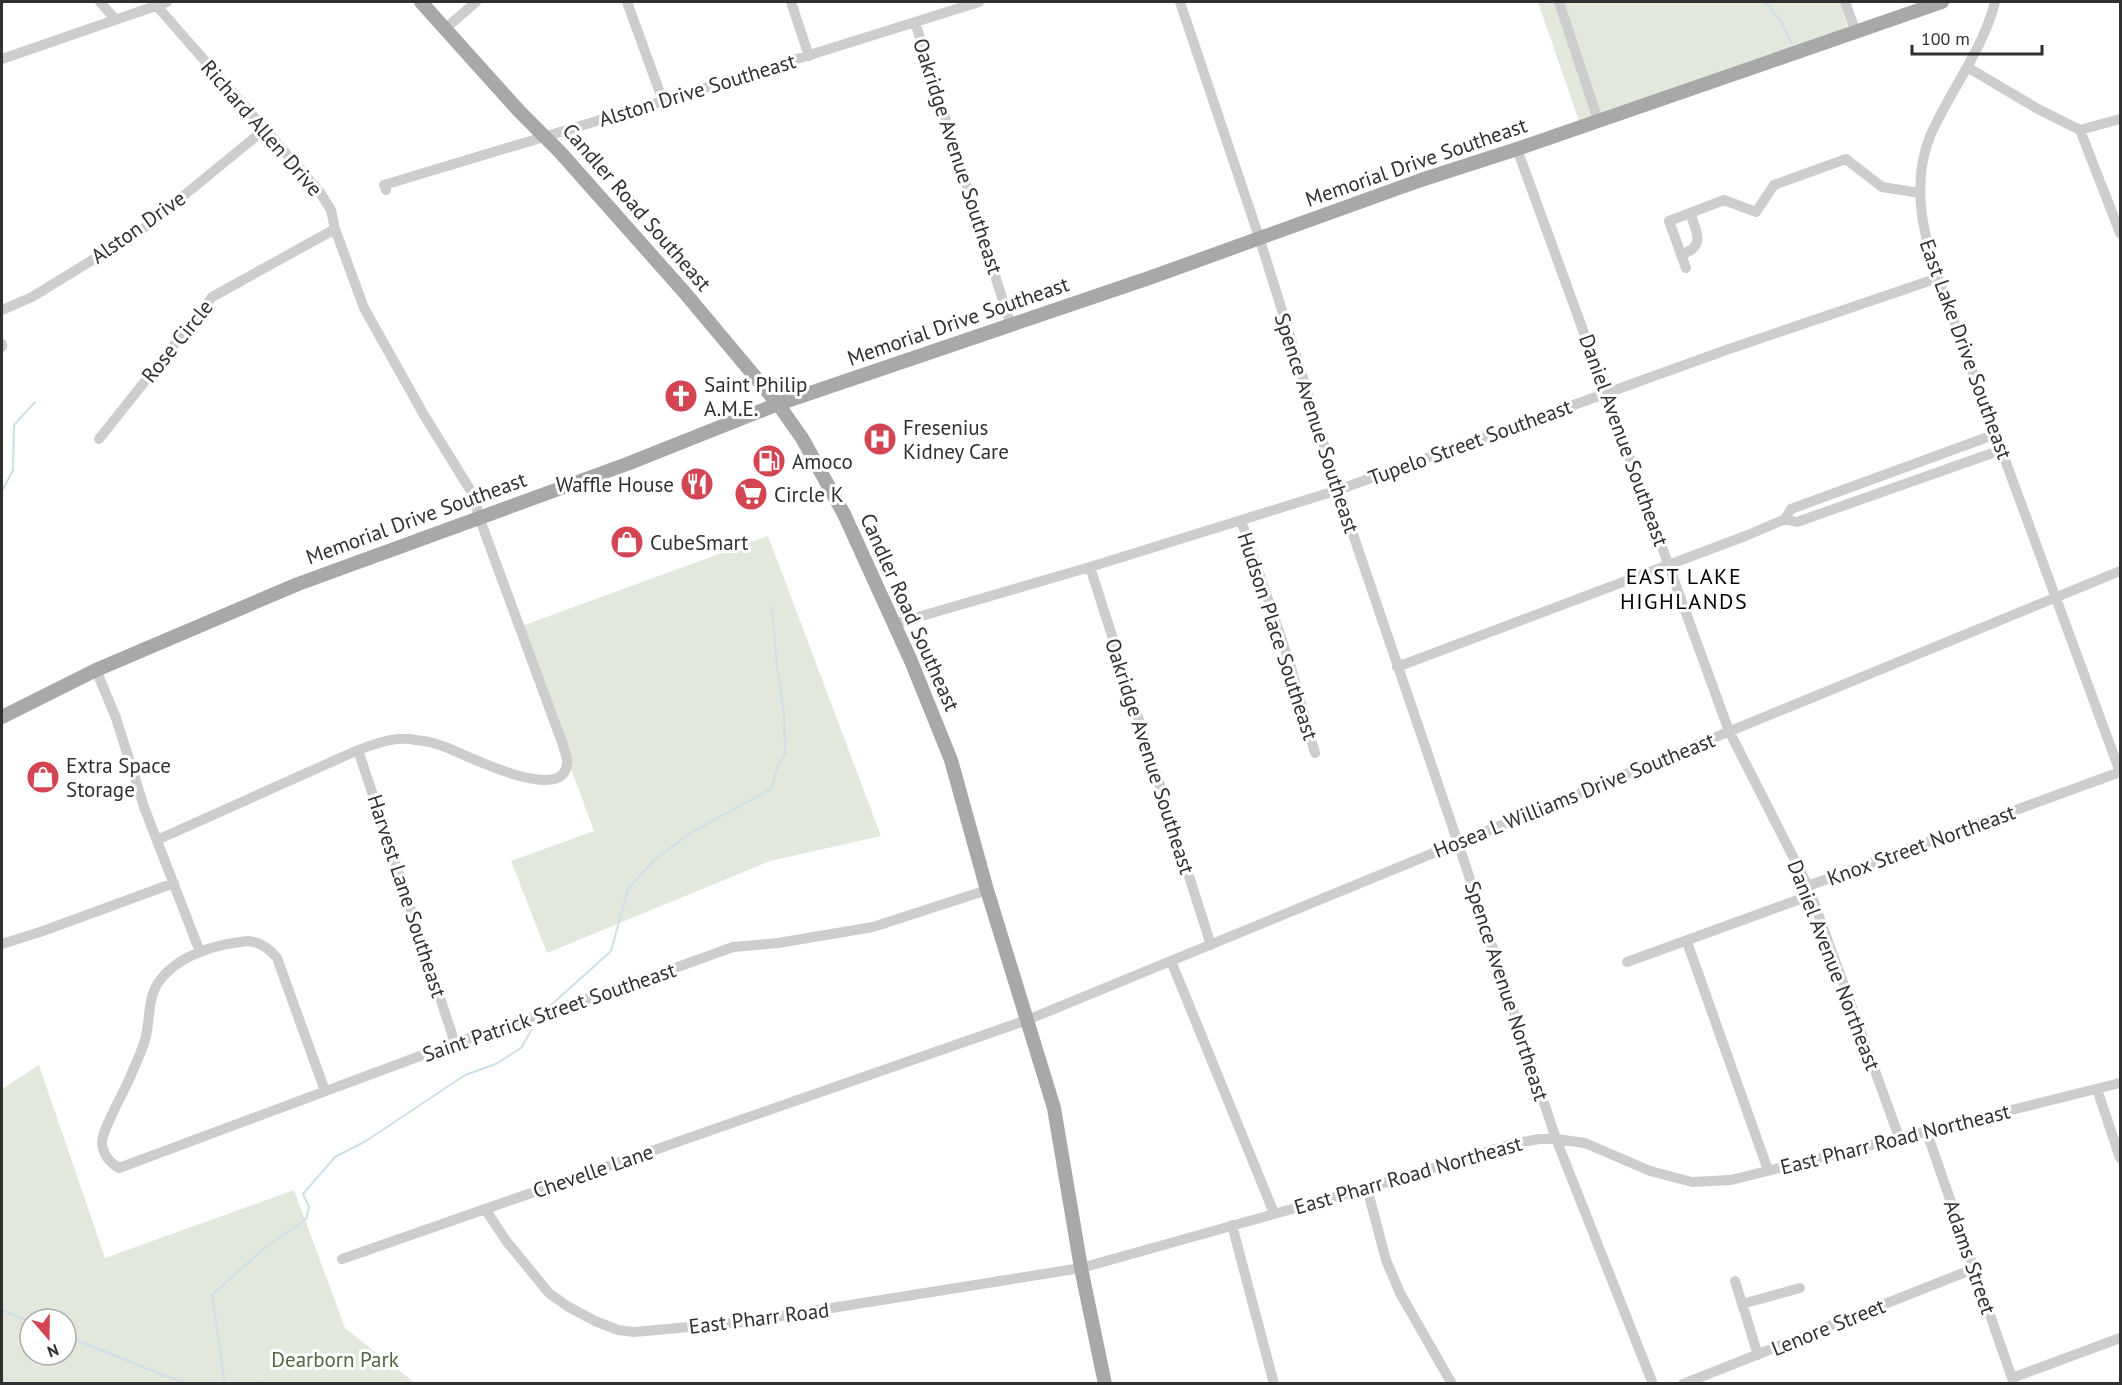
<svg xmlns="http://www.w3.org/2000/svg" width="2122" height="1385" font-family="'PT Sans',sans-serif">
<rect width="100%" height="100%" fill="#fff"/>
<!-- green -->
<path fill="#e3e8dc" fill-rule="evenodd" d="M1538,2h302l11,35 -269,93z
M768,536l113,300 -111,25 -223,92 -36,-92 83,-30 -75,-204z
M39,1065l66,193 189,-68 51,138 70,55h-413v-294zM30,1319h36v36h-36z"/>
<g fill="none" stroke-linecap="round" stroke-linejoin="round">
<!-- stream -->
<path stroke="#cddfe9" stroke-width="2" d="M1765,2l17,21 10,21
M2,491l11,-21 1,-45 21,-23
M550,1006l61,-55 17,-62 26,-29 38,-28 79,-43 7,-23 7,-13 -1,-39 -7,-47 -5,-59
M2,1310l28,12
M66,1336l92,37 31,11
M225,1384l-13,-89 51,-46 43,-30 3,-12 -6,-13 32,-37 31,-16 99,-66 31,-11 25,-16 17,-29
M255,1384l9,-2 8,2"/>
<!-- minor -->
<path stroke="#cdcdcd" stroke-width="10" d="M100,2l15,17
M627,2l36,99
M791,2l18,54
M1180,2l80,238 78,250 120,353 98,296 97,245
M1559,2l39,118
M1845,2l10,28
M1995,2c-12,48 -44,87 -64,132 -20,47 -9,98 7,144l182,494
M156,5l163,186 12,19 4,19 29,79 60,107 50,81 5,21 84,228c1,5 5,13 4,18 -2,43 -101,-8 -119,-15 -10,-4 -21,-7 -32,-8 -21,-4 -38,3 -58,10l-201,90
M915,22l96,304
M446,28l30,-26
M2,59l165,-57
M1967,67l71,42 42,21 40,-11
M2080,130l40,103
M1517,149l212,582 79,155 91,251
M386,190l-2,-5 279,-84 316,-99
M1681,255c25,-9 16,-22 9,-42
M1686,268l-17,-47 55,-21 32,12 18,-27 72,-26 36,28 38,6
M2,310l30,-13 111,-68 122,-100
M2,344v3
M99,439l113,-142 123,-68
M1785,519l6,-10 205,-75
M1241,520l49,144 25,89
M1090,567l121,378
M894,624l196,-57 248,-77 391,-141 209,-71
M1397,667l351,-132 37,-16 12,3 204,-72
M96,670l20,48 28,89 56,145
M358,750l97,293
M1687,942l81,228
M2,944l41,-13 131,-48
M1171,961l103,252
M1627,962l176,-64 5,-12 312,-114
M2097,1089l23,69
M325,1091l-48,-133c-8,-10 -17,-16 -29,-17 -32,3 -71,14 -90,42 -10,15 -8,36 -12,53 -3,13 -10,27 -15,39 -5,14 -30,56 -29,68 1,12 7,19 17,25l336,-125 162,-54 116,-42 45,-4 95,-16 114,-37
M1926,1130l88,254
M1367,1188l19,72 14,33 52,91
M485,1209l22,33 42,51 18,13 28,15 23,9 16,2 110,-10 337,-54 286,-80 145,-44 27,-5h17l29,4 65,28 42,11 39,-2 389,-97
M1232,1225l42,159
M342,1259l685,-239 1093,-449
M1735,1281l23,74
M1742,1304l58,-16
M2012,1378l108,-40
M1683,1384l290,-115"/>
<!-- major -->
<path stroke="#a8a8a8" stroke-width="14" d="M421,2l98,109 41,41 125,141 93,111 24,34 42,76 67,147 40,99 36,130 67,218 27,160 24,116
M2,717l94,-47 202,-86 329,-120 151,-60 371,-126 272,-98 96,-31 425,-147"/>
</g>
<!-- icons -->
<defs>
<g id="church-disc" transform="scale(1.725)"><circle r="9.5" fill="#d44553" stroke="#fff"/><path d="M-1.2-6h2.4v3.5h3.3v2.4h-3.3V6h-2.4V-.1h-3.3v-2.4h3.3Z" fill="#fff"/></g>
<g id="hospital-disc" transform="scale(1.725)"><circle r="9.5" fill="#d44553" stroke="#fff"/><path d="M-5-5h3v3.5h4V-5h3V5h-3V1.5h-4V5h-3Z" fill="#fff"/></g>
<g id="fuel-disc" transform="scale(1.725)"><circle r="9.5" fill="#d44553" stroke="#fff"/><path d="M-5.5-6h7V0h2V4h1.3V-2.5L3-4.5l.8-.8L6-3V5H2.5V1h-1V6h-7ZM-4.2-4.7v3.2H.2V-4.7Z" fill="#fff"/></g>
<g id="restaurant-disc" transform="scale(1.725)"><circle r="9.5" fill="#d44553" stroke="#fff"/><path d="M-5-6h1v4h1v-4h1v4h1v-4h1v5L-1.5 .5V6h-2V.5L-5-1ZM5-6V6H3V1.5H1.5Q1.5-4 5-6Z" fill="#fff"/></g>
<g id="supermarket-disc" transform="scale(1.725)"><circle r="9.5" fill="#d44553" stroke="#fff"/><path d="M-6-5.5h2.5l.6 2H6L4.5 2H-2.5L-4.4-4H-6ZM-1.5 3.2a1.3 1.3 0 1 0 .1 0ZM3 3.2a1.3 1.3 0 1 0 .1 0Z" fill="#fff"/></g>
<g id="shop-disc" transform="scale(1.725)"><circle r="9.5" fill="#d44553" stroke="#fff"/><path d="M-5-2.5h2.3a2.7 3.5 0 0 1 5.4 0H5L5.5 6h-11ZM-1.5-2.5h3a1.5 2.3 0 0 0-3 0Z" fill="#fff"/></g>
</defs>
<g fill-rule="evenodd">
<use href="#church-disc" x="681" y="396"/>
<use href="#hospital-disc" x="880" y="439"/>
<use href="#fuel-disc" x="769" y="461"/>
<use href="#restaurant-disc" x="697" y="484"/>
<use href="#supermarket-disc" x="751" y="494"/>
<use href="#shop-disc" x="627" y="542"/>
<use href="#shop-disc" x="43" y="777"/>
</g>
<g text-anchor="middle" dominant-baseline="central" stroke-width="6" stroke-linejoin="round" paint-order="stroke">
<!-- street labels -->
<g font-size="21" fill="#303030" stroke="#fff">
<text transform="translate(697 90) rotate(-17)">Alston Drive Southeast</text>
<text transform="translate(262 128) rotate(49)">Richard Allen Drive</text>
<text transform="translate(958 156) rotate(72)">Oakridge Avenue Southeast</text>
<text transform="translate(1416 162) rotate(-19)">Memorial Drive Southeast</text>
<text transform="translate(637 207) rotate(49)">Candler Road Southeast</text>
<text transform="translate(138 227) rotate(-35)">Alston Drive</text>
<text transform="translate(958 321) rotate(-19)">Memorial Drive Southeast</text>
<text transform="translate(177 341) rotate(-51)">Rose Circle</text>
<text transform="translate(1966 349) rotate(70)">East Lake Drive Southeast</text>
<text transform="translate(1317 423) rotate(72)">Spence Avenue Southeast</text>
<text transform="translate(1624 440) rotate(70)">Daniel Avenue Southeast</text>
<text transform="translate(1470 442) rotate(-20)">Tupelo Street Southeast</text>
<text transform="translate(416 518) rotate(-20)">Memorial Drive Southeast</text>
<text transform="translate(910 612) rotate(66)">Candler Road Southeast</text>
<text transform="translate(1278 636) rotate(72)">Hudson Place Southeast</text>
<text transform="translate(1150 756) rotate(72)">Oakridge Avenue Southeast</text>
<text transform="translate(1574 795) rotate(-22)">Hosea L Williams Drive Southeast</text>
<text transform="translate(1921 845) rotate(-20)">Knox Street Northeast</text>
<text transform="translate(407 896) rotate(72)">Harvest Lane Southeast</text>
<text transform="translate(1834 965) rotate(69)">Daniel Avenue Northeast</text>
<text transform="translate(1507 991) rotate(72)">Spence Avenue Northeast</text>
<text transform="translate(549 1012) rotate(-19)">Saint Patrick Street Southeast</text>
<text transform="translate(1895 1139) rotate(-14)">East Pharr Road Northeast</text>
<text transform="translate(593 1171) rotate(-19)">Chevelle Lane</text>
<text transform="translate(1408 1175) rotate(-16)">East Pharr Road Northeast</text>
<text transform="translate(1970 1257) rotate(71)">Adams Street</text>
<text transform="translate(759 1318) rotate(-7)">East Pharr Road</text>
<text transform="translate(1828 1327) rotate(-22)">Lenore Street</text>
</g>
<!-- poi labels -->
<g font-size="21" fill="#303030" stroke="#fff" text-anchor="start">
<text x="704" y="384">Saint Philip<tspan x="704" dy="24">A.M.E.</tspan></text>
<text x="903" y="427">Fresenius<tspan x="903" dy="24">Kidney Care</tspan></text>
<text x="792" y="461">Amoco</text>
<text x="674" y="484" text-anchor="end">Waffle House</text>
<text x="774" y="494">Circle K</text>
<text x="650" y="542">CubeSmart</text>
<text x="66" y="765">Extra Space<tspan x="66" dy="24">Storage</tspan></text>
</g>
<!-- park labels -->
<g font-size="21" fill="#546741" stroke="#fff">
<text x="335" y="1359">Dearborn Park</text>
</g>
<!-- neighbourhood labels -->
<g font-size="22" letter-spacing="1.5" fill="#000" stroke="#fff">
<text x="1684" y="576">EAST LAKE<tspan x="1684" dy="25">HIGHLANDS</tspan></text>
</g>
</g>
<!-- border -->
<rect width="2122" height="1385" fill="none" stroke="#303030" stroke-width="6"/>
<!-- north arrow -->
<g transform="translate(48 1337) rotate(160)"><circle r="28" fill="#ffffff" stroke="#acacac" stroke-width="1.5"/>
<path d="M0-4.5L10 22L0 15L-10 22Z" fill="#d44553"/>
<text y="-9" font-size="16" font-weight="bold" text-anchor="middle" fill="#303030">N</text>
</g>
<!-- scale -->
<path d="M1912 45v9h130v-9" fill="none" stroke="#303030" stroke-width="3"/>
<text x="1921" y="45" font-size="18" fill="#303030" stroke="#ffffff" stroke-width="4.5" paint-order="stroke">100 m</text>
</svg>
